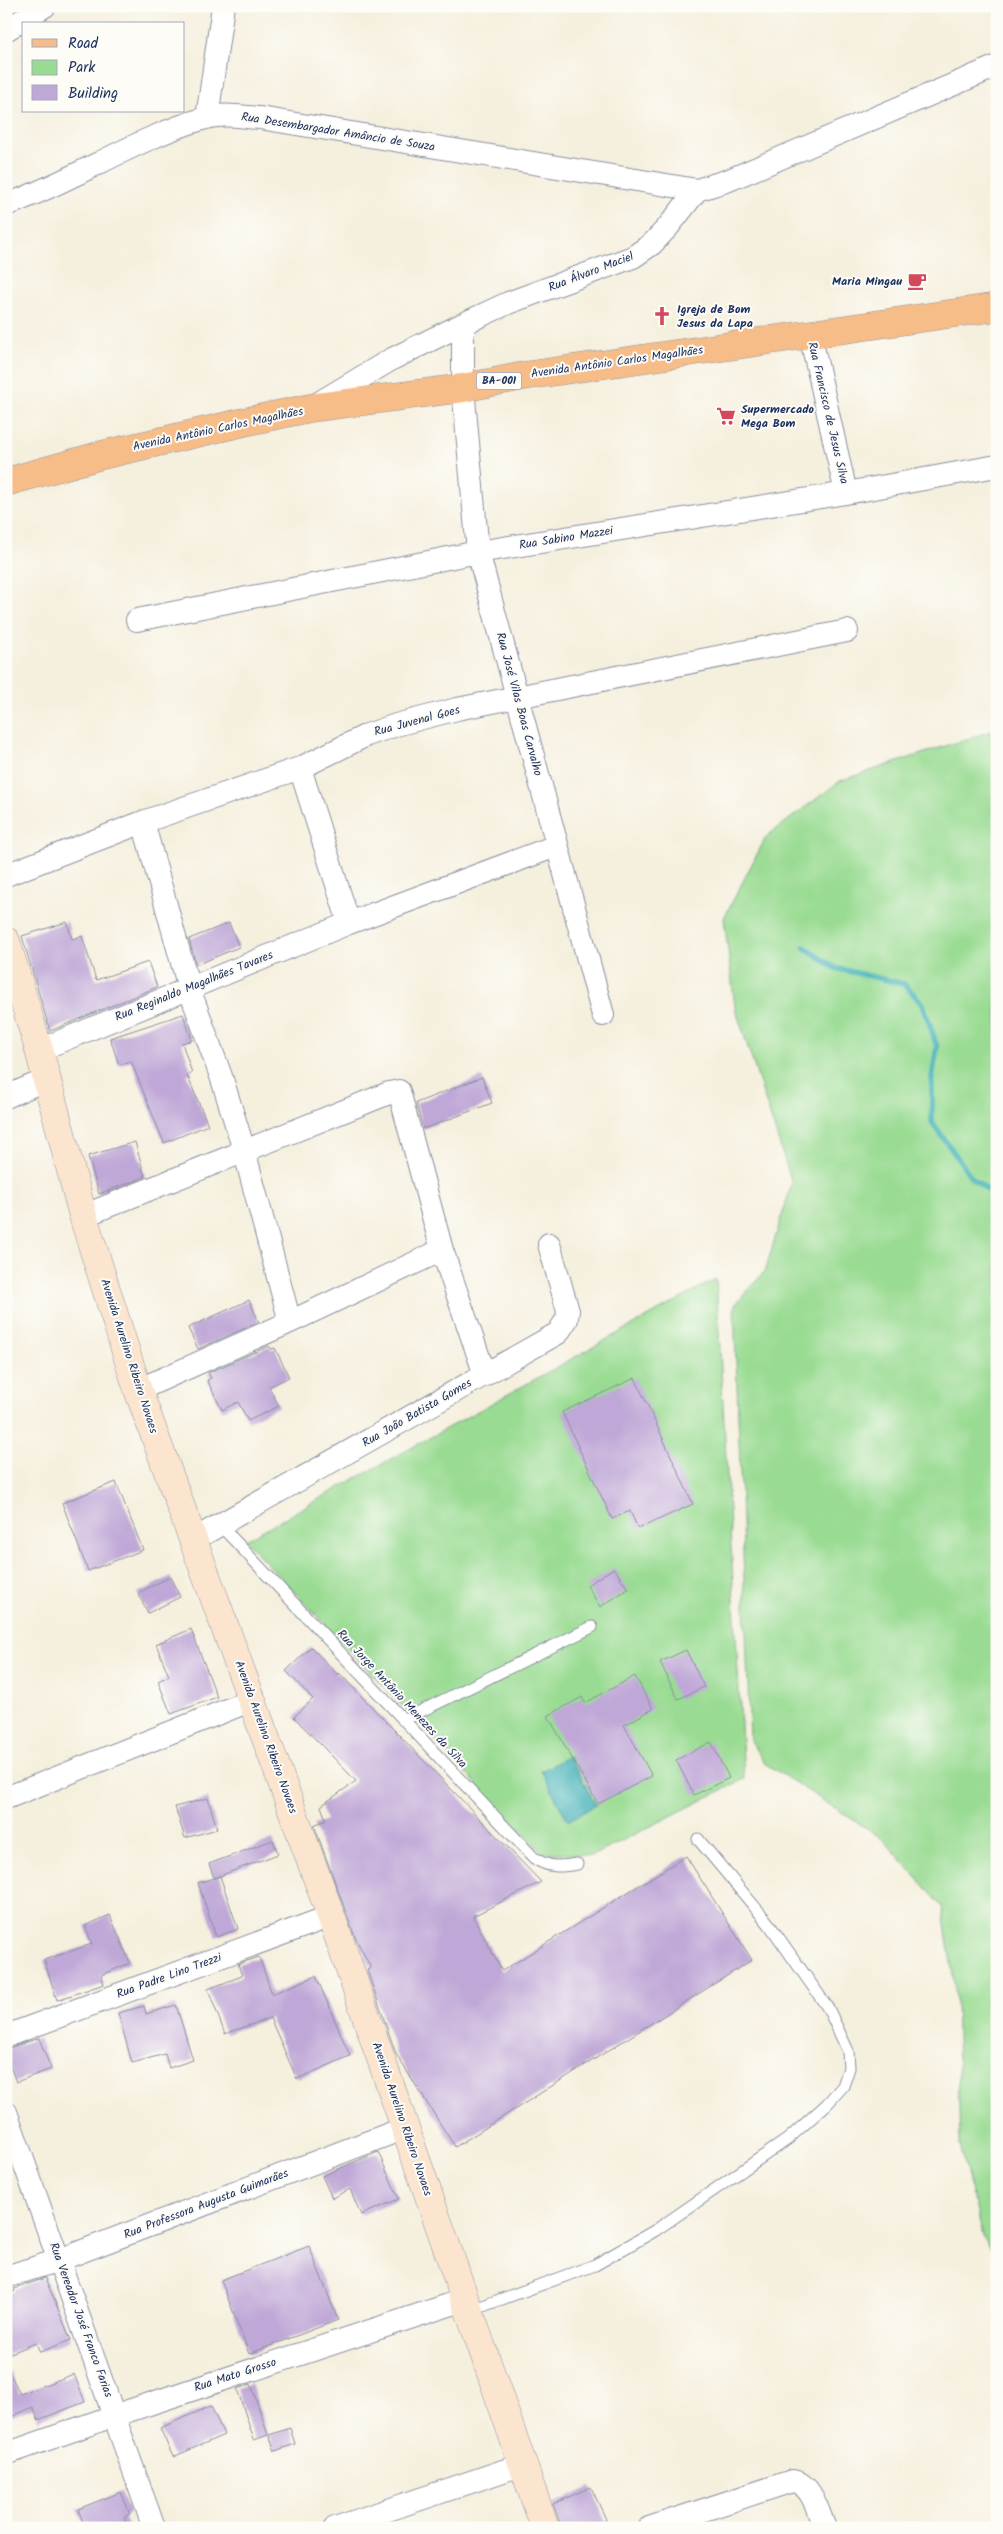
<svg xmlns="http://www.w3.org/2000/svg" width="1003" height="2534" font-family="Kalam,sans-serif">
<rect width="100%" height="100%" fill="#fdfcf7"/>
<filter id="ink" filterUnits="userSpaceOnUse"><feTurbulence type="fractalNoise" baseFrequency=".02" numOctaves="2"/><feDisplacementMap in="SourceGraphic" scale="10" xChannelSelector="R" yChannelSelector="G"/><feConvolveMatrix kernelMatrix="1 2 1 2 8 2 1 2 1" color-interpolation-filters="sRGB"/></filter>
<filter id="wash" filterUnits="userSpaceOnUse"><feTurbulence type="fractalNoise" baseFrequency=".0096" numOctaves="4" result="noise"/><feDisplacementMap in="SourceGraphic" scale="20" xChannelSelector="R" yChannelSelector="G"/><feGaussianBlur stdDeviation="1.12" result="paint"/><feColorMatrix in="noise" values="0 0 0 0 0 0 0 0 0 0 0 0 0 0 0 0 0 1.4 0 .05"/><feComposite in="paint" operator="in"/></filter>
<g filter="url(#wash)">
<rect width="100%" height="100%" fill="#f5efdd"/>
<!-- green -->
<path fill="#99db92" stroke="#5a8578" d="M997,729v1529l-14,-22 -23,-91 -4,-150 -14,-89 -60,-68 -118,-75 -14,-23 -16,-434 31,-35 27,-88 -57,-176 -11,-89 42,-81 74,-56z
M716,1279l28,500 -152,77 -51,-4 -296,-312z"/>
<!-- water -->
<path fill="#3fb0b8" stroke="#2d708b" d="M569,1756l27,49 -28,16 -27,-50z"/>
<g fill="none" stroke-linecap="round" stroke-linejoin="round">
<!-- stream -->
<path stroke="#3fb0b8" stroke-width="5.5" d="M804,947l31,21 69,16 19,20 14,43 -5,31v44l40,56 25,19"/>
</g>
<g id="blocks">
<!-- building -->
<path fill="#bfa7d7" d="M67,922l5,17 10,-3 14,44 52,-18 9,25 -107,44 -28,-95z
M229,923l10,24 -43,18 -7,-26z
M183,1014l9,26 -10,3 10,30 -5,2 21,50 -44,18 -33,-82 -12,4 -9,-27z
M482,1077l10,26 -69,26 -7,-26z
M135,1142l10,35 -46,17 -11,-38z
M249,1300l10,22 -61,27 -10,-21z
M269,1346l2,3 4,-1 14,29 -20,10 10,19 -31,15 -10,-19 -16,8 -15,-30 4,-2 -3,-5z
M635,1378l58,126 -55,25 -8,-18 -18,8 -50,-107z
M116,1482l27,68 -55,21 -26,-68z
M614,1568l14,21 -28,18 -13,-22z
M170,1577l10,20 -32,16 -10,-20z
M191,1629l26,68 -46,17 -13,-33 11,-5 -13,-32z
M311,1647l27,28 1,-2 202,209 -68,34 29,55 184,-115 66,104 -297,187 -59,-93 -29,-84 4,-2 -16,-31 -41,-112 12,-5 -5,-14 35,-25 -62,-64 19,-18 -27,-28z
M686,1650l18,37 -26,12 -18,-37z
M635,1676l18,33 -29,16 28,51 -54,28 -50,-88 34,-19 3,6z
M711,1742l18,36 -35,17 -18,-35z
M208,1798l9,31 -32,9 -10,-31z
M273,1840l5,14 -64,24 -5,-14z
M220,1876l18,53 -22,8 -18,-54z
M110,1915l20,48 -29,12 3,9 -47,16 -13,-40 48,-16 -7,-18z
M259,1957l13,37 44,-18 34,80 -53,23 -27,-61 -45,16 -17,-45 34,-13 -4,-12z
M176,2005l17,55 -24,8 -4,-14 -33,9 -14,-50 26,-7 2,8z
M39,2038l12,31 -35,13 -10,-27v-6z
M378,2152l21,47 -38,16 -11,-26 -18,9 -10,-22z
M309,2246l29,74 -89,34 -28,-74z
M45,2278l26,62 -31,12 -4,-9 -30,12v-61l9,-3 -1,-2z
M6,2365l14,29 54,-20 11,28 -47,18 -5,-13 -27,12z
M251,2384l17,51 -14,5 -17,-51z
M211,2406l13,29 -51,22 -13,-29z
M290,2428l5,16 -20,7 -6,-16z
M591,2487l19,41h-48l-9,-24z
M121,2492l9,22 -6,3 5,11h-44l-7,-19z"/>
</g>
</g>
<g filter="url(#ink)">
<use href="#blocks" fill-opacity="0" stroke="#888f9e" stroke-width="1"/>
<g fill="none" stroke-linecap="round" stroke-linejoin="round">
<!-- lane casing -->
<g stroke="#888f9e" stroke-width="13">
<path id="lane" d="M220,1525l314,333c15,10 26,9 43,6
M403,1720l189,-93
M469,2311l126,-46 61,-35 132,-91 39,-35 16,-18 6,-18 -1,-17 -20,-43 -59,-84 -71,-85"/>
</g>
<!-- street casing -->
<g stroke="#888f9e" stroke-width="24">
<path id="street" d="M6,30l39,-24
M207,118l16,-112
M6,205c68,-24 131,-68 200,-87 17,-5 37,-1 54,0l437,72
M463,324v64l15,164 125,463
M810,334l36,159
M312,407l80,-48 71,-35 45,-21 125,-46 19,-13 16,-17 29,-37 32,-10 268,-114
M137,620l341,-68 368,-59 151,-27
M300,768l49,155
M143,822l46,166 33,91 22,71 46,172
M6,875l137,-53 157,-54 67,-33 29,-10 61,-16 390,-78
M39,1050l310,-127 207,-77
M6,1097l41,-18
M83,1216l306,-123 10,-2 43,159 43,125
M138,1390l152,-68 152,-72
M193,1540l365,-207 9,-14 1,-8 -19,-67
M6,1798l246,-98
M6,2036l325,-120
M6,2112l148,416
M6,2277l53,-17 346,-132
M6,2454l110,-39 348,-115
M335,2528l186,-63
M649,2528l143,-47c20,2 26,31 33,47"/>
</g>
<!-- secondary casing -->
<g stroke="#888f9e" stroke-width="29">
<path id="secondary" d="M6,941l33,109 44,166 55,174 193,526 214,612"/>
</g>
<!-- primary casing -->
<g stroke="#888f9e" stroke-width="29">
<path id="primary" d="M6,482l96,-27 151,-35 57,-12 153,-20 61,-12 473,-69"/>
</g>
<!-- lane -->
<use href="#lane" stroke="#fff" stroke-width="11"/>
<!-- street -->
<use href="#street" stroke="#fff" stroke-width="22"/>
<!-- secondary -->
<use href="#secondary" stroke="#fce5cf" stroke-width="28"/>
<!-- primary -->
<use href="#primary" stroke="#f7bd88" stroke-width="28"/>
</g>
</g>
<!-- icons -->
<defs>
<g id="cafe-bare" transform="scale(1.5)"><path d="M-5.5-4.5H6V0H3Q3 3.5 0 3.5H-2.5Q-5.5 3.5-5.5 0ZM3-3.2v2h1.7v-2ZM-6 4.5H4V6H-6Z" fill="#d1495b" stroke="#fdfcf7" stroke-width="2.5" paint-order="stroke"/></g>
<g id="church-bare" transform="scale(1.5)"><path d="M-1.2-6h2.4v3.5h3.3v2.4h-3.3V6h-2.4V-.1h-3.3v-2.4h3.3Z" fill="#d1495b" stroke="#fdfcf7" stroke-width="2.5" paint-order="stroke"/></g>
<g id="supermarket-bare" transform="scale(1.5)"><path d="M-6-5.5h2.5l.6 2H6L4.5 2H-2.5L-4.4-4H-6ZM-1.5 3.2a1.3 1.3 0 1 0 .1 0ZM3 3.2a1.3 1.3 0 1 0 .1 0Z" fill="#d1495b" stroke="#fdfcf7" stroke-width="2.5" paint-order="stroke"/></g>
</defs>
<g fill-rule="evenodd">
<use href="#cafe-bare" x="917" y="281"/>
<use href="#church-bare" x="662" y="316"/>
<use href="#supermarket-bare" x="726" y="416"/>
</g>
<g text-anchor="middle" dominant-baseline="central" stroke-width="4" stroke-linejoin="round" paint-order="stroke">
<!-- shield labels -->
<rect fill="#fdfcf7" stroke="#5f6c8c" stroke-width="1" x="476.5" y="372.5" width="45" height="17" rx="4"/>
<g font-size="11" font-weight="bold" fill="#1b2f5e">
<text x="499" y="381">BA-001</text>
</g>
<!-- street labels -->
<g font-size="12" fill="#1b2f5e" stroke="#fdfcf7">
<text transform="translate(338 132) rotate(9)">Rua Desembargador Amâncio de Souza</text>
<text transform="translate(591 272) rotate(-21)">Rua Álvaro Maciel</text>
<text transform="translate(617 362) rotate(-8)">Avenida Antônio Carlos Magalhães</text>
<text transform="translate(828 413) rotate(77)">Rua Francisco de Jesus Silva</text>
<text transform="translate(218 429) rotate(-12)">Avenida Antônio Carlos Magalhães</text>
<text transform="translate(566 538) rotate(-9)">Rua Sabino Mazzei</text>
<text transform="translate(519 704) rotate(75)">Rua José Vilas Boas Carvalho</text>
<text transform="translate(417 721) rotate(-15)">Rua Juvenal Goes</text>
<text transform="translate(194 986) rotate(-22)">Rua Reginaldo Magalhães Tavares</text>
<text transform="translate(129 1356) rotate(72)">Avenida Aurelino Ribeiro Novaes</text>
<text transform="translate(417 1413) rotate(-30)">Rua João Batista Gomes</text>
<text transform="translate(402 1699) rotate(47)">Rua Jorge Antônio Menezes da Silva</text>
<text transform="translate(266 1737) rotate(70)">Avenida Aurelino Ribeiro Novaes</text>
<text transform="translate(169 1976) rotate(-20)">Rua Padre Lino Trezzi</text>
<text transform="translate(402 2119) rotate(71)">Avenida Aurelino Ribeiro Novaes</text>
<text transform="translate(206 2204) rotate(-21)">Rua Professora Augusta Guimarães</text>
<text transform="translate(81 2320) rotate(70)">Rua Vereador José Franco Farias</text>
<text transform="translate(235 2375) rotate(-18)">Rua Mato Grosso</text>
</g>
<!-- poi labels -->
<g font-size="12" font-weight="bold" fill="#1b2f5e" stroke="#fdfcf7" text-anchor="start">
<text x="902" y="281" text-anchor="end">Maria Mingau</text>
<text x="677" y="309">Igreja de Bom<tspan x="677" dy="14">Jesus da Lapa</tspan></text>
<text x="741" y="409">Supermercado<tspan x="741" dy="14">Mega Bom</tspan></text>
</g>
</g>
<!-- margin -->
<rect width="1003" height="2534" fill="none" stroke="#fdfcf7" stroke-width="25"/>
<!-- legend -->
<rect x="22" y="22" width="162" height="90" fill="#fdfcf7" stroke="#a3aaba"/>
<rect x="32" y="39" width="25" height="8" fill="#f7bd88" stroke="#a3aaba"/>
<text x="68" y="48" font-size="15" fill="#1b2f5e">Road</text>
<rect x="32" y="60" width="25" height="15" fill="#99db92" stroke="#a3aaba"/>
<text x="68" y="72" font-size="15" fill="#1b2f5e">Park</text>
<rect x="32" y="85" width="25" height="15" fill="#bfa7d7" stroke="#a3aaba"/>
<text x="68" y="98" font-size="15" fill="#1b2f5e">Building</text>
</svg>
